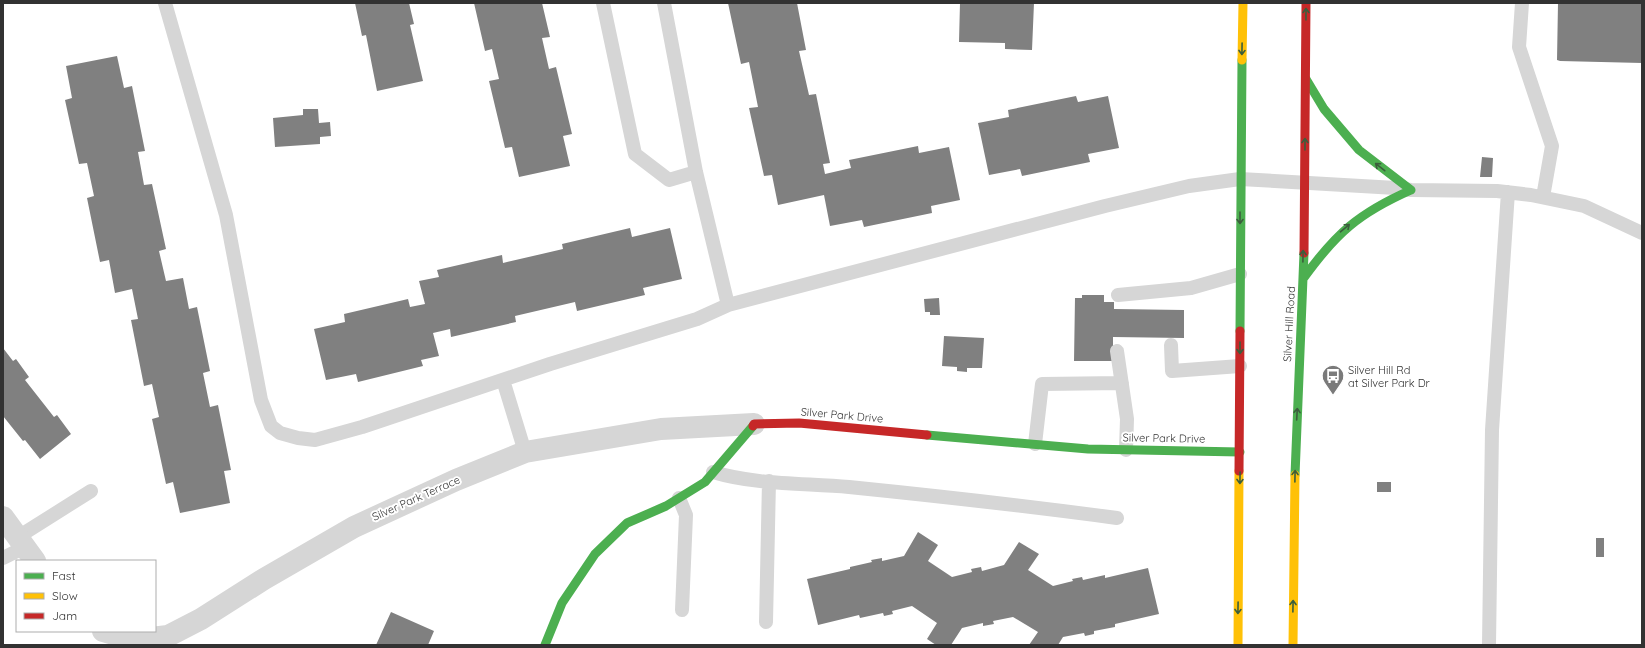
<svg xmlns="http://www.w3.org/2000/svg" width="1645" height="648" font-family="Quicksand,sans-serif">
<rect width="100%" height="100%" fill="#fff"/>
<!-- building -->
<path fill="#808080" d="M355,3h54l5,21 -4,1 13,56 -46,10 -11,-56 -4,1z
M474,3h68l8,34 -8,1 7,31 7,-2 16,67 -9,2 7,30 -51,11 -7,-30 -7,1 -16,-67 10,-2 -7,-30 -7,2z
M728,3h69l9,47 -7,1 10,44 7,-1 14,69 -7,1 2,10 26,-6 -2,-8 69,-14 1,7 30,-6 11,53 -29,6 1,7 -68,14 -2,-7 -32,6 -6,-31 -46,10 -6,-30 -8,1 -15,-68 9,-1 -9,-45 -8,2z
M960,3h74l-2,47 -27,-1v-6l-46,-1z
M1558,3h84v60l-82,-2 -3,-1z
M117,56l7,32 8,-2 13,65 -7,1 6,33 8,-1 14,65 -7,2 7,30 17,-3 6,31 8,-2 13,64 -7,2 7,34 8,-2 13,65 -7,1 6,32 -50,10 -7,-31 -7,2 -14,-65 7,-2 -7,-33 -8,2 -13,-66 7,-1 -6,-30 -17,4 -6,-33 -9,2 -13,-64 7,-2 -7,-33 -8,1 -14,-64 7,-2 -6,-32z
M1076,96l2,6 30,-6 11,52 -31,6 2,8 -68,14 -2,-7 -31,6 -11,-52 31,-6 -1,-7z
M303,109h15l1,14 11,-1 1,14 -11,1v7l-45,3 -2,-29 30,-3z
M1482,157l11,1 -1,19h-12z
M630,228l2,9 38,-9 12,51 -39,9 2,7 -68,16 -2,-9 -60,14 1,6 -65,15 -1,-8 -17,4 6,23 -18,4 2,6 -65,16 -2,-8 -30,6 -12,-51 31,-7 -1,-8 64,-15 2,8 15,-3 -6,-23 20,-4 -2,-7 65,-15 1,8 60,-14 -1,-5z
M1082,295h22v7h10v7l70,1v28l-71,-1v24h-39l1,-63h7z
M939,298l1,17h-10v-3h-5l-1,-13z
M944,336l40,2 -2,30h-15v4l-10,-1v-4l-15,-1z
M3,348l10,13 3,-2 13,18 -4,3 29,37 3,-2 14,19 -31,25 -15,-19 -2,1 -20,-25z
M1377,482h14v10h-14z
M918,532l20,13 -10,16 24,16 20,-5 -1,-3 10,-2 1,4 22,-6 15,-23 20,12 -11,16 25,16 20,-5 -1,-2 10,-2 1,3 22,-5v3l43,-10 11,46 -44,10v3l-21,4v3l-9,2 -1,-3 -21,4 -5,8h-29l9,-13 -25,-15 -20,4 1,3 -11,2v-3l-21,5 -11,17h-15l-9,-6 10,-16 -25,-17 -20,5 1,3 -9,2 -1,-3 -23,5 -1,-3 -41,10 -11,-46 43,-10v-2l22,-5 -1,-2 11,-2v3l22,-5z
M1596,538h8v19h-8z
M391,612l43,19 -6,14h-52z"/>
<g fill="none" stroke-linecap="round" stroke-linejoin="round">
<!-- lane -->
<path stroke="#d6d6d6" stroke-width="14" d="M165,3l61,212 35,185 10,26 9,7 18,5 17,2 47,-13 188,-63 147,-45 31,-14 377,-99 84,-20 51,-7 156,9 15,2 86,1 34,4 53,11 58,27
M603,3l32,151 34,26 27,-8
M664,3l32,169 32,133
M1522,3l-3,44 33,99 -9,51
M1118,295l73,-7 49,-14
M1171,345l1,26 68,-5
M1117,351l10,68 -1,31
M503,380l22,72
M1035,444l7,-60 80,-1
M713,472c43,13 91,11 136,15 89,9 178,19 268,31
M679,498l7,17 -4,95
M18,537l73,-46
M3,558l22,-11
M766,622l3,-141
M1489,645l3,-215 16,-238"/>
<!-- street -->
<path stroke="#d6d6d6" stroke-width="22" d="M3,517l32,44
M103,631l31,9 34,-4 33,-17 63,-40 90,-52 102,-47 69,-28 136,-23 93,-5"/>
<!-- fast -->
<path stroke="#4caf50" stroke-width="9" d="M1306,79l18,30 35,41 52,40
M1303,279c33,-46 56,-66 108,-89
M1240,331l2,-271
M927,435l161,14 152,3
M1295,475l9,-222
M545,645l17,-42 33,-49 32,-31 39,-17 39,-24 48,-56"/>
<!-- slow -->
<path stroke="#ffc107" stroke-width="9" d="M1242,60l1,-57
M1238,645l1,-174
M1293,645l2,-170"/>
<!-- jam -->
<path stroke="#c62828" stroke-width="9" d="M1304,253l2,-250
M753,426l1,-2 45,-1 128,12
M1239,471l1,-140"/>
</g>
<!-- one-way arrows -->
<defs><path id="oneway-shaft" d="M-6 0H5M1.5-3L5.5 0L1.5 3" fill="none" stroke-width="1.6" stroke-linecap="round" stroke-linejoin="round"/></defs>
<g stroke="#3b5e3c">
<use href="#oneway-shaft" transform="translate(1306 14) rotate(-90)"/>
<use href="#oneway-shaft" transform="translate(1242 49) rotate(91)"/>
<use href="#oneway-shaft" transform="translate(1305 144) rotate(-90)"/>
<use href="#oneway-shaft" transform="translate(1380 167) rotate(-142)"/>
<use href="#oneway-shaft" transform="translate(1240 218) rotate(90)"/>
<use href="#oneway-shaft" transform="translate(1345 228) rotate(-40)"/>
<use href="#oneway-shaft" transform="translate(1303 256) rotate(-89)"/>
<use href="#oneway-shaft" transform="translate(1240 348) rotate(90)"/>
<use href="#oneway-shaft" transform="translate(1297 414) rotate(-87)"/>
<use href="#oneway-shaft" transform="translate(1295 476) rotate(-89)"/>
<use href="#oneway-shaft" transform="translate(1240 478) rotate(91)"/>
<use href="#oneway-shaft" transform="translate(1293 606) rotate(-89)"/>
<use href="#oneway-shaft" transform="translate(1238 608) rotate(91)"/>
</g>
<!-- icons -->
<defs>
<g id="bus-pin" transform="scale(1.15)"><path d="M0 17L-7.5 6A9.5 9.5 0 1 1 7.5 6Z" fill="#7a7a7a" stroke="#fff"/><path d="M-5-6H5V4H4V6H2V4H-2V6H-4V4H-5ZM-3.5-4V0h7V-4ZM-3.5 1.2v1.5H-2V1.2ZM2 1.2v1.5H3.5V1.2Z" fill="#fff"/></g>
</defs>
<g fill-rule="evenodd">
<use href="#bus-pin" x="1333" y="376"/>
</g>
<g text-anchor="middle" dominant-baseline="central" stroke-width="4" stroke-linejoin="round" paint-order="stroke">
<!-- street labels -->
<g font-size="11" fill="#323232" stroke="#fff">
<text transform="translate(1289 324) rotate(-87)">Silver Hill Road</text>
<text transform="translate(842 415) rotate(5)">Silver Park Drive</text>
<text transform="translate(1164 438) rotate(1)">Silver Park Drive</text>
<text transform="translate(416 498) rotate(-24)">Silver Park Terrace</text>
</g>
<!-- poi labels -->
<g font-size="11" fill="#323232" stroke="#fff" text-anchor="start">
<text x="1348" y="370">Silver Hill Rd<tspan x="1348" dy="13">at Silver Park Dr</tspan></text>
</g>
</g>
<!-- border -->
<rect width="1645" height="648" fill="none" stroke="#323232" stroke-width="8"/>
<!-- legend -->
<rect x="16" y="560" width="140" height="72" fill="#ffffff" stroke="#adadad"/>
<rect x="24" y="573" width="20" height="6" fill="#4caf50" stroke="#adadad"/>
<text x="52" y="580" font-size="12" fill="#323232">Fast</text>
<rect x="24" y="593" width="20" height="6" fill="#ffc107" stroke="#adadad"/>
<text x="52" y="600" font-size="12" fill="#323232">Slow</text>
<rect x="24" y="613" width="20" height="6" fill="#c62828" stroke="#adadad"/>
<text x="52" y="620" font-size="12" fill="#323232">Jam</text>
</svg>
